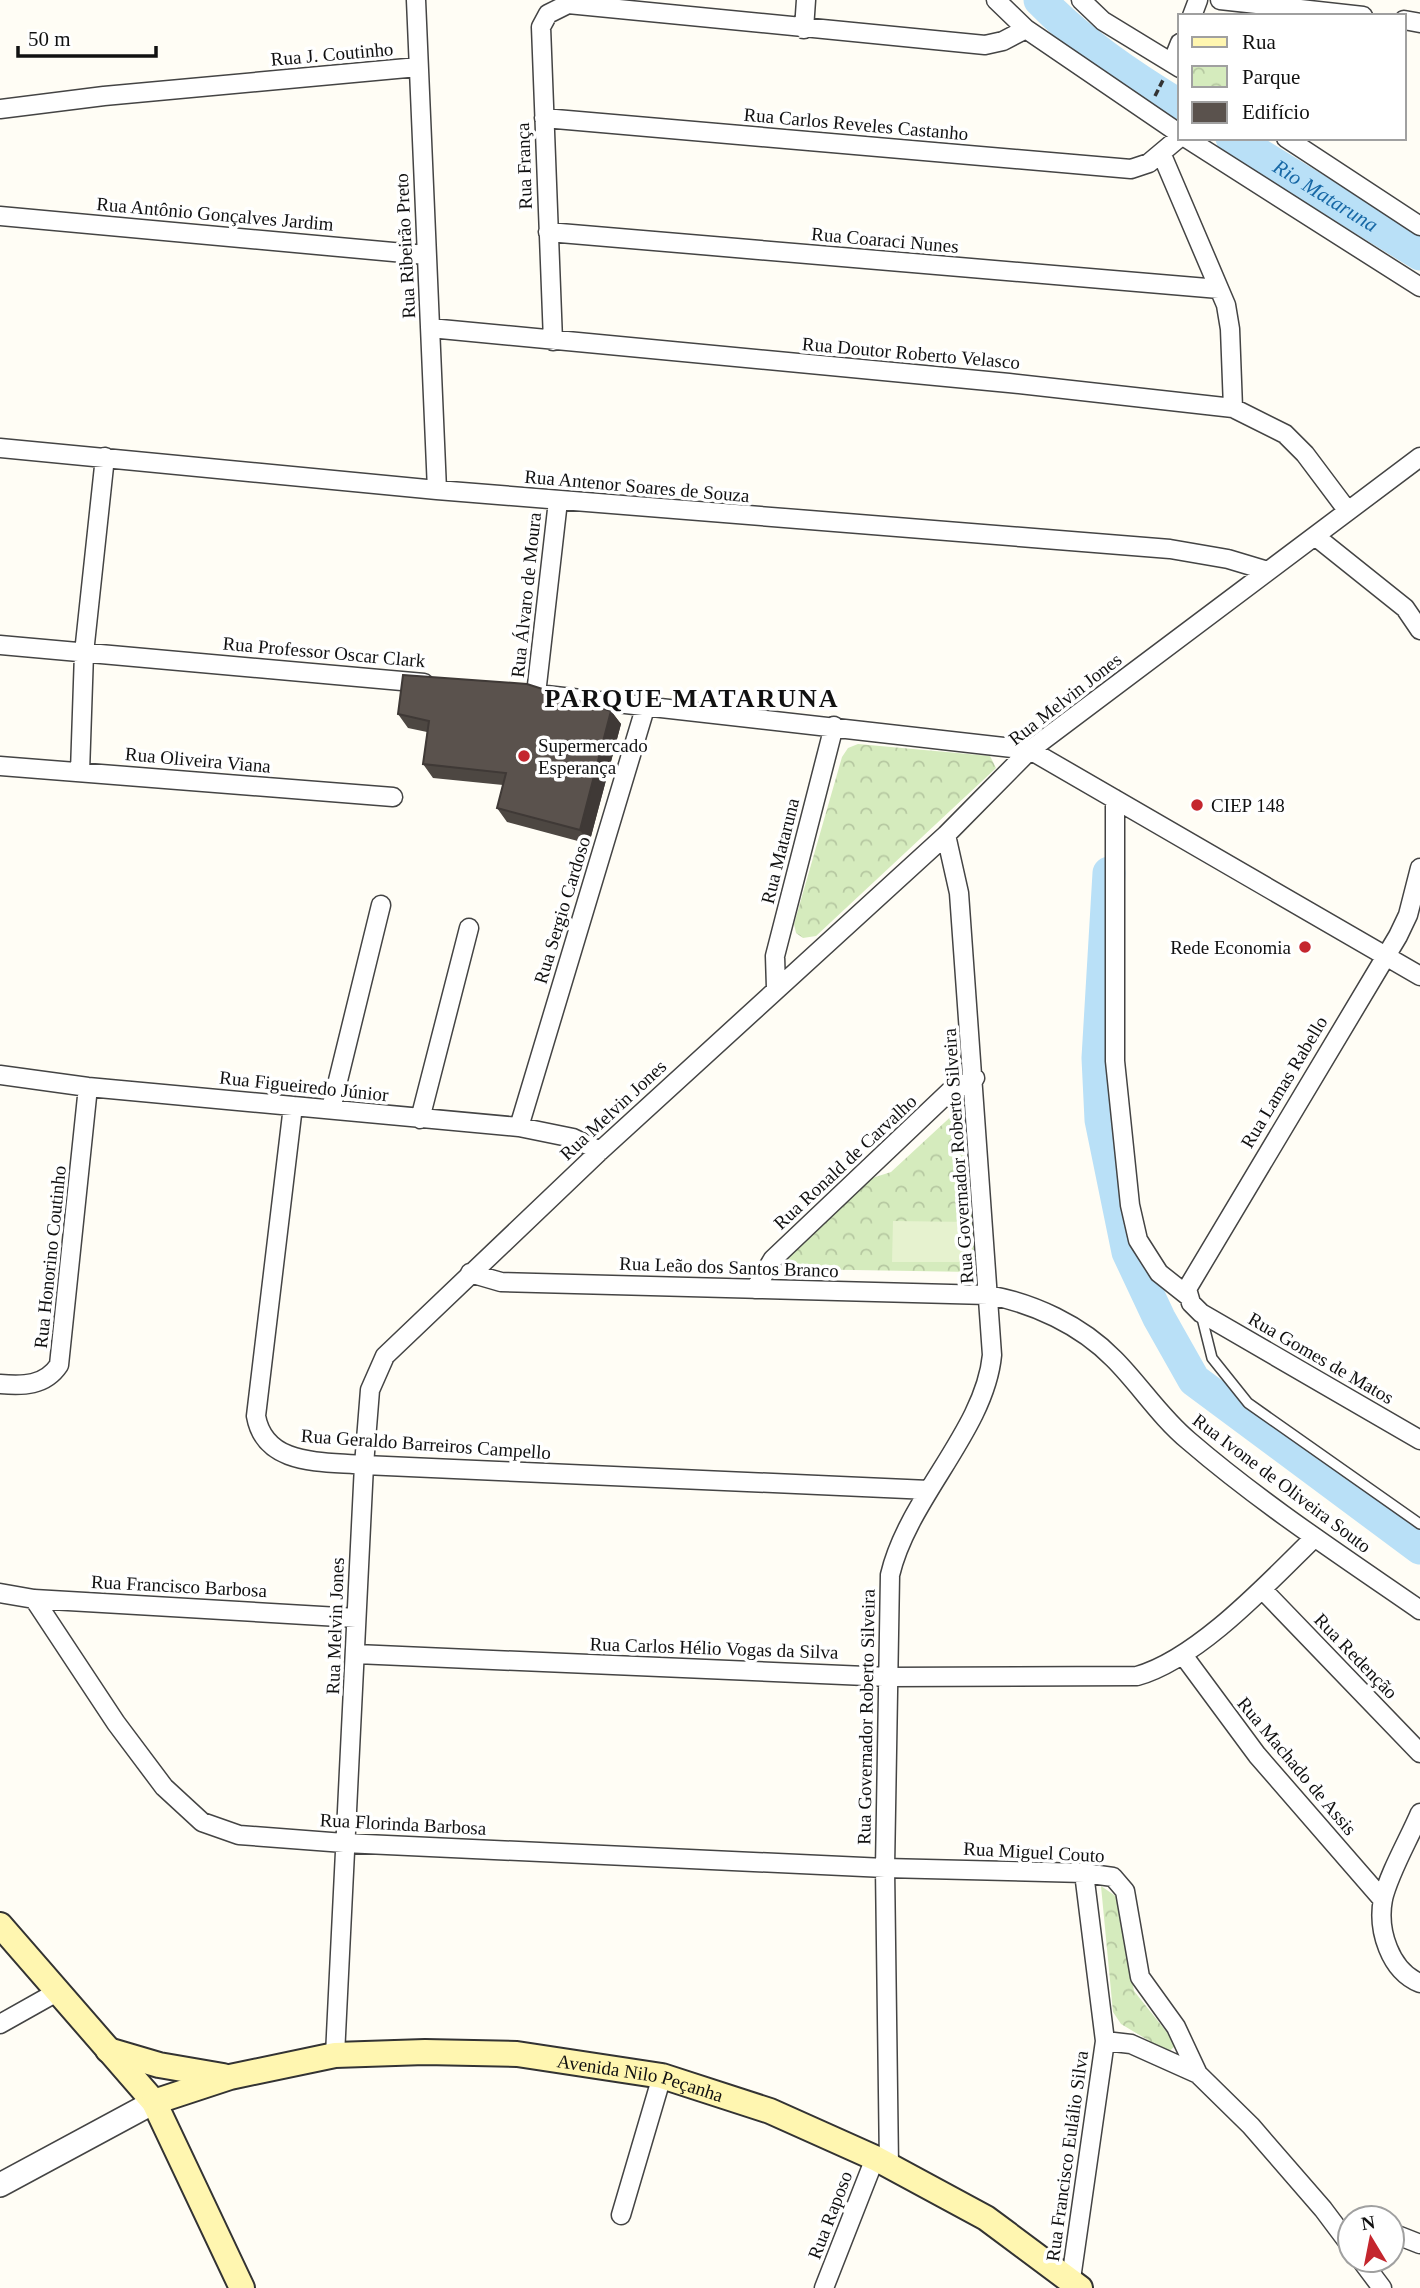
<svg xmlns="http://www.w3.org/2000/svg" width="1420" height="2288" font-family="Georgia,serif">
<defs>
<pattern id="park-crowns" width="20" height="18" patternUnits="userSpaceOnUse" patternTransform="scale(1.75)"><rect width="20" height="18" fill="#d5ebbd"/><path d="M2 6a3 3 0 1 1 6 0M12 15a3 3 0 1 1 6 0" fill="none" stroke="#b6c8a1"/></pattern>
</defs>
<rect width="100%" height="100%" fill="#fffdf5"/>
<!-- park -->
<path fill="url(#park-crowns)" d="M858,744l132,12 6,12 -180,168 -13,2 -7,-5 -2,-9 48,-167 6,-9z
M958,1110l3,1 4,46 9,11 6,97 -7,7 -180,-3 -8,-10 81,-79 25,-8z
M1101,1886l16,11 17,94 39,49 1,7 -6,5 -47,-28 -8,-12z"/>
<!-- pitch -->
<path fill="#e6f2cf" d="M893,1221l79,1v40h-80z"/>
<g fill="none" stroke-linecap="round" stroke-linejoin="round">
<!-- river -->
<g stroke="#b9e0f7" stroke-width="33">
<path d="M1040,0c42,43 89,75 140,106"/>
<path id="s1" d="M1232,138l188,116"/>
<path d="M1109,873l-11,185 3,62 27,132 31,66 35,62 226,168"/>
</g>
<!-- service casing -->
<g stroke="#444" stroke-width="12">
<path id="service" d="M1201,1314l11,44 36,45 172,121"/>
</g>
<!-- minor casing -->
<g stroke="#444" stroke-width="21">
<path id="minor" d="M416,0l21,490
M996,0l30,29 154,105
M1081,0l22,21 77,47
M1220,0l143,16
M1192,16l6,-16
M1404,20l16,3
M804,29l2,-29
M1172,63l8,-20
M0,109l104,-13 314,-29
M544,118l587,51 18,-6 31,-26
M1186,138l234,149
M1286,138l134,88
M1162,155l64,150 4,24 3,79
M0,216l426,39
M548,232l671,57
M430,328l579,55 224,25 52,26 20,20 42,56
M553,341l-12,-314 7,-13 20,-10 417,41 18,-4 23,-12
M0,448l437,42 733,59 58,10 40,12
M1315,536l90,72 15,22
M0,645l424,38
M536,694l22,-193
M546,695l484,55 390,226
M0,766l393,31
M80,772l4,-119 21,-196
M1115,799v262l15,144 8,35 21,33 29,23
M1420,868l-12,47 -10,21 -211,353 4,14 10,10 219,127
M776,988l-1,-32 59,-230
M0,1075l88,12 431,40 54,11 27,13
M293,1106l-37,310c9,51 67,45 108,49l565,25
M331,1109l50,-204
M420,1119l49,-191
M519,1127l127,-422
M470,1273l31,9 487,13c45,8 93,30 126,64 26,26 46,58 75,82 72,62 153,115 231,169
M755,1289l18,-30 176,-167 26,-14
M0,1384c23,2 45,2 59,-19l29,-278
M1262,1589l158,164
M0,1593l34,6 322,19
M34,1599l82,124 48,64 38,35 37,13 105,8 541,25 199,5 29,4 12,14 15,86 36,50 22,47 53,52 72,83 27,36
M356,1654l533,23 248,-1c61,-17 132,-94 177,-138
M1183,1655l74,100 126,145
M1420,1813c-11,26 -31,60 -37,86 -6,31 7,72 37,84
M0,2024l57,-32
M1105,2041l26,3 67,30
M335,2055l29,-590 6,-75 15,-34 215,-205 346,-316 84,-85 390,-293
M889,2166l-4,-298 5,-293c18,-77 95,-145 102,-220l-33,-462 -13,-58
M621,2215l41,-139
M1392,2233l28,11
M1361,2260l21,28
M1071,2279l34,-238 -21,-168
M824,2288l51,-130"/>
</g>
<!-- tertiary casing -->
<g stroke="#444" stroke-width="26">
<path id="tertiary" d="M0,2185l154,-83"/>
</g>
<!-- secondary casing -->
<g stroke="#333" stroke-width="28">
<g id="secondary">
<path d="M0,1925l154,177 88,186"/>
<path d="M108,2050l51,15 64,11"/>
<path id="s2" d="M154,2102l76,-25 105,-22 90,-3 92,2 145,22 108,35 105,47 111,60 94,70"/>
</g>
</g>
<!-- path -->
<path stroke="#333" stroke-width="3.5" stroke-dasharray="7 3.5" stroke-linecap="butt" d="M1155,96l9,-18"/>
<!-- service -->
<use href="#service" stroke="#fff" stroke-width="9"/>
<!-- minor -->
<use href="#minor" stroke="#fff" stroke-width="18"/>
<!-- tertiary -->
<use href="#tertiary" stroke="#fff" stroke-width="23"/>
<!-- secondary -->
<use href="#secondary" stroke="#fff6b0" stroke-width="24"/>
</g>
<!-- wall -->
<path fill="#4d4742" d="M611,711l10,13 -32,120 -82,-22 -10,-14 6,-23 -70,-7 -10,-14 4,-32 -19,-4 -10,-14z"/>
<!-- shaded-wall -->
<path fill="#3f3936" d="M611,711l10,13 -32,120 -9,-14z"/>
<!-- building -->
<path fill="#5a524d" stroke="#3f3936" stroke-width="2" d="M403,675l124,9 84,27 -31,119 -83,-22 9,-35 -83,-9 6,-43 -31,-7z"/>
<!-- markers -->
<g fill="#c4262e" stroke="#fff" stroke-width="2.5">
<circle cx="524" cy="756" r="7"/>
<circle cx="1197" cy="805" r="7"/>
<circle cx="1305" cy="947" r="7"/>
</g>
<g text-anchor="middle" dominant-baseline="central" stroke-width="7" stroke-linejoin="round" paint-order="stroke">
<!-- street labels -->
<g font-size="19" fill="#111" stroke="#fff">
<text transform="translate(332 54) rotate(-5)">Rua J. Coutinho</text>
<text transform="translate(856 124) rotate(5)">Rua Carlos Reveles Castanho</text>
<text transform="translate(524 166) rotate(-92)">Rua França</text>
<text transform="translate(215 214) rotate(5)">Rua Antônio Gonçalves Jardim</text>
<text transform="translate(885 240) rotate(5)">Rua Coaraci Nunes</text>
<text transform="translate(405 246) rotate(-93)">Rua Ribeirão Preto</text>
<text transform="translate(911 353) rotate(5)">Rua Doutor Roberto Velasco</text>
<text transform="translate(637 486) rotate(5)">Rua Antenor Soares de Souza</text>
<text transform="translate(526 595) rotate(-84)">Rua Álvaro de Moura</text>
<text transform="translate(324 652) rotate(5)">Rua Professor Oscar Clark</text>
<text transform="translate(1065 699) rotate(-38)">Rua Melvin Jones</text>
<text transform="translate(198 760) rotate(5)">Rua Oliveira Viana</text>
<text transform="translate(780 851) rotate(-76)">Rua Mataruna</text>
<text transform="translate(562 910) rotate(-73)">Rua Sergio Cardoso</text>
<text transform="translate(1284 1082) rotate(-59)">Rua Lamas Rabello</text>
<text transform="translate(304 1086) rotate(6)">Rua Figueiredo Júnior</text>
<text transform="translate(613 1110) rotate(-43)">Rua Melvin Jones</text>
<text transform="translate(958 1156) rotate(-94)">Rua Governador Roberto Silveira</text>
<text transform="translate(845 1162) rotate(-43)">Rua Ronald de Carvalho</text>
<text transform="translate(50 1257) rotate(-84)">Rua Honorino Coutinho</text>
<text transform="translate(729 1267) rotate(2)">Rua Leão dos Santos Branco</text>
<text transform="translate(1321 1358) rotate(30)">Rua Gomes de Matos</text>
<text transform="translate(426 1444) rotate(4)">Rua Geraldo Barreiros Campello</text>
<text transform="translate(1282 1483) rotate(37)">Rua Ivone de Oliveira Souto</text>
<text transform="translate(179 1586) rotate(3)">Rua Francisco Barbosa</text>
<text transform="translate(335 1626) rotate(-88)">Rua Melvin Jones</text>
<text transform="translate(714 1648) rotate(2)">Rua Carlos Hélio Vogas da Silva</text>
<text transform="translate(1356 1656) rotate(46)">Rua Redenção</text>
<text transform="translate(866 1717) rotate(-89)">Rua Governador Roberto Silveira</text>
<text transform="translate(1297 1766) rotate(50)">Rua Machado de Assis</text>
<text transform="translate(403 1824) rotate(3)">Rua Florinda Barbosa</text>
<text transform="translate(1034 1852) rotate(3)">Rua Miguel Couto</text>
<text stroke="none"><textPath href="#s2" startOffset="495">Avenida Nilo Peçanha</textPath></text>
<text transform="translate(1067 2156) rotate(-82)">Rua Francisco Eulálio Silva</text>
<text transform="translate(830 2215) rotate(-69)">Rua Raposo</text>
</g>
<!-- poi labels -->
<g font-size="19" fill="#111" stroke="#fff" text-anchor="start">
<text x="538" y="745">Supermercado<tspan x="538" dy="22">Esperança</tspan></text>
<text x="1211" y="805">CIEP 148</text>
<text x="1291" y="947" text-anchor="end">Rede Economia</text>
</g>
<!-- water labels -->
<g font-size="21" font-style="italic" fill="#1768a6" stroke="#fff">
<text stroke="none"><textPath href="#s1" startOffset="110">Rio Mataruna</textPath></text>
</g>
<!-- district labels -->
<g font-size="26" font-weight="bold" letter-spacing="2" fill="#111" stroke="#fff">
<text x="692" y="698">PARQUE MATARUNA</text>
</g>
</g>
<!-- legend -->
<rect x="1178" y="14" width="228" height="126" fill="#ffffff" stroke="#a0a0a0" stroke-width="2"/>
<rect x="1192" y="37" width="35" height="10" fill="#fff6b0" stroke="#a0a0a0" stroke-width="2"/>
<text x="1242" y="49" font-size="21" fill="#111111">Rua</text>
<rect x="1192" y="66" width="35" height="21" fill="url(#park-crowns)" stroke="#a0a0a0" stroke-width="2"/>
<text x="1242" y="84" font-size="21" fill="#111111">Parque</text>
<rect x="1192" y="102" width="35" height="21" fill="#5a524d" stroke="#a0a0a0" stroke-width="2"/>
<text x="1242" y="119" font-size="21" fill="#111111">Edifício</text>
<!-- north arrow -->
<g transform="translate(1371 2239) rotate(350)"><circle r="33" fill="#ffffff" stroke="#a0a0a0" stroke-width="2"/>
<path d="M0-5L12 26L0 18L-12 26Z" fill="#c4262e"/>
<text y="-10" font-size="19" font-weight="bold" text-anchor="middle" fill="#111111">N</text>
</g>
<!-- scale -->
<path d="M18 46v10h138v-10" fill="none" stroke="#111111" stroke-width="3.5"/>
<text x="28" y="46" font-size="21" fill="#111111" stroke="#ffffff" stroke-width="5" paint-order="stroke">50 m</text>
</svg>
